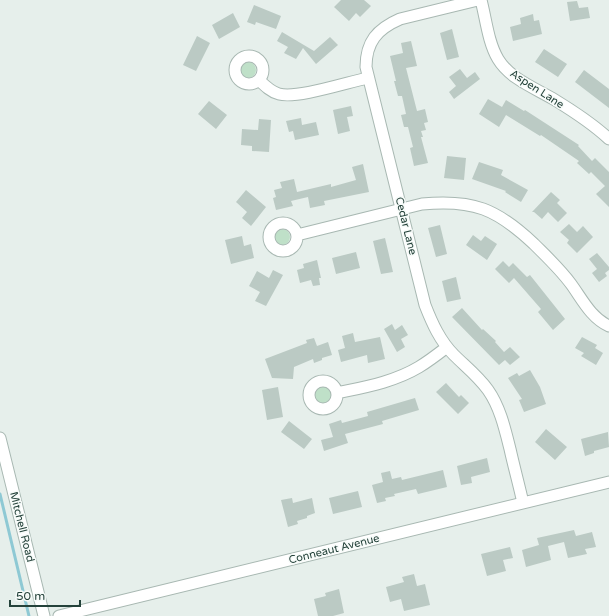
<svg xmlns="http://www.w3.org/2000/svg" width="609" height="616" font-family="'Varela Round',sans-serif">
<rect width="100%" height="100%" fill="#e6efeb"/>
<!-- green -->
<path fill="#bfe0c8" d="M240 70a8 8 0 1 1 16 0a8 8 0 1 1-16 0Z
M274 237a8 8 0 1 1 16 0a8 8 0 1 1-16 0Z
M314 395a9 9 0 1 1 18 0a9 9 0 1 1-18 0Z"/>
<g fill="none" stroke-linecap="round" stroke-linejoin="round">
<!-- stream -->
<path stroke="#8ec9d4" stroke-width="3" d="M0,494l29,122"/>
</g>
<!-- building -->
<path fill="#bbcac4" d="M341,0h23l7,6 -11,11 -4,-4 -7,8 -15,-14z
M577,1l2,7 9,-1 2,11 -20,3 -3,-19z
M254,5l27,11 -5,13 -20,-7 -1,3 -8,-3z
M233,13l7,14 -21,12 -7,-14z
M533,14l1,7 5,-1 3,14 -29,7 -3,-14 11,-3 -1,-6z
M452,29l7,28 -12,3 -7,-27z
M282,32l32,19 16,-14 8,8 -22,19 -13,-16 -7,11 -12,-6 4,-6 -11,-6z
M197,36l13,7 -14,28 -13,-6z
M411,41l6,25 -11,2 11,43 8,-2 3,13 -4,1 2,7 -5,1 2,6h-2l7,26 -14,3 -4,-18 3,-1 -5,-20h-4l-3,-12 5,-1 -4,-18h-4l-4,-15h2l-6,-25 13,-3 -2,-10z
M544,49l23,15 -9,13 -23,-15z
M460,69l7,9 8,-6 5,7 -26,20 -5,-7 7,-6 -7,-9z
M584,70l25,19v19l-34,-26z
M488,99l14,8 4,-7 18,11 1,-1 54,35 -1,1 14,15 3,-3 14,14v35l-13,-13 9,-8 -14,-14 -2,2 -12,-11 2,-2 -38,-26 -1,1 -34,-21 -7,12 -20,-13z
M209,101l18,14 -11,14 -18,-15z
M351,106l2,10 -6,1 3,14 -12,3 -5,-24z
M301,118l1,7 14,-3 3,13 -24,5 -2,-9 -4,1 -3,-11z
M259,119l12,1 -2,32 -17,-1v-5l-11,-1 1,-16 16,1z
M447,156l19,2 -2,22 -20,-2z
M479,162l24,8 -2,5 27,15 -7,12 -16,-10 1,-1 -34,-12z
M363,164l6,28 -45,9 1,4 -15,3 -2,-11 -17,4 2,5 -17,4 -3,-12 3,-1 -2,-7 8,-2 -2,-6 14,-3 3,13 34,-8v3l25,-7 -4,-13z
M246,190l20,17 -15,19 -9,-8 5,-6 -11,-10z
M551,192l9,8 -3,3 10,10 -9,9 -10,-10 -6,7 -8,-7h-2z
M569,224l8,8 6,-6 10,11 -16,16 -10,-10 2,-3 -9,-8z
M440,225l7,29 -11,3 -8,-29z
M473,235l8,6 4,-5 12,8 -10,16 -21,-15z
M242,236l2,10 7,-2 3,14 -23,6 -6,-24z
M385,238l8,34 -12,2 -8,-33z
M356,252l4,16 -24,6 -4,-16z
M597,253l12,14v3l-4,3 2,3 -8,6 -7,-9 5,-4 -8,-10z
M317,260l4,18h-2l1,7 -7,1 -2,-6 -11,3 -3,-13 7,-2 -1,-4z
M503,261l6,6 4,-4 14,14 3,-2 35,44 -12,11 -15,-18 3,-3 -27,-31 -5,5 -14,-14z
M273,270l10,5 -17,31 -11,-5 5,-9 -11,-6 8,-15 12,7z
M456,277l5,22 -14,3 -5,-21z
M462,308l20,22 1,-1 13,12 -1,1 9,10 6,-5 10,10 -10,8 -5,-5 -6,5 -47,-48z
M392,324l3,6 7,-5 6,10 -7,4 4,8 -8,5 -13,-23z
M353,333l2,9 25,-5 5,22 -17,4 -1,-8 -26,7 -3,-12 7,-2 -3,-12z
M582,337l15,8 -2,3 8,5 -7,12 -15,-9 3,-3 -9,-5z
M314,338l3,8 11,-4 4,13 -10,3v2l-8,3 -1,-4 -19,8 -1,12 -21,-1 -7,-19 42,-16 -1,-3z
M530,370l10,17 6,17 -22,8 -5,-12 3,-1 -14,-21 9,-5 2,3z
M446,383l13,14 2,-2 8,8 -11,11 -22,-22z
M278,387l5,30 -16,3 -5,-30z
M415,398l4,12 -37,11 1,3 -38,10 3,9 -24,8 -3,-11 12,-3 -4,-13 12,-4 1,3 26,-7 -1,-4z
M289,421l23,18 -8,10 -23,-17z
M546,429l21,18 -12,13 -20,-18z
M608,432l1,15 -15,4v2l-9,3 -4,-17z
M487,458l3,14 -19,5 1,6 -11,2 -4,-19z
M443,470l4,17 -29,7 -2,-5 -22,5 1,2 -10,2 1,3 -9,2 -5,-18 11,-3 -2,-9 9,-2 2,8 9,-2 1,3z
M358,491l4,16 -29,7 -4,-16z
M292,498l1,5 19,-5 3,15 -8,3v2l-10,3 1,3 -10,3 -7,-27z
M574,530l2,6 16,-4 4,15 -11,2 2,5 -19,4 -4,-16 -16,4 3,14 -25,7 -4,-17 17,-5 -2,-7z
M510,547l3,11 -10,2 3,11 -19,5 -6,-22z
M414,574l3,12 8,-2 5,21 -26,6 -3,-12 -11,3 -4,-15 18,-5 -2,-5z
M339,589l5,24 -11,3h-15l-4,-17 12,-3 -1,-3z"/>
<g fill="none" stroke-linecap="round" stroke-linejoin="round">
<!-- minor casing -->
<g stroke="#a8b8b2" stroke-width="13">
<path id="minor" d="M478,0l-78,19c-23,10 -34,23 -34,48l59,238c7,18 15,36 29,50 11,11 24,21 34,35 12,17 17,39 22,59 4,18 9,36 13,54
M481,0c5,19 7,42 17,59 12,20 37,29 57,41 18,11 38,24 54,39
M235 70a14 14 0 1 1 28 0a14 14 0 1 1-28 0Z
M259,80c6,6 12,12 20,14 18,5 69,-12 89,-16
M269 237a14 14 0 1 1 28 0a14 14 0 1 1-28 0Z
M297,235l125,-31c51,-5 75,5 112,40 13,13 26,25 37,40 11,15 20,34 38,42
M309 395a14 14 0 1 1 28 0a14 14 0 1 1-28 0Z
M337,393c28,-6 57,-11 82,-26 10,-6 19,-13 28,-20
M0,438l44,178
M59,616l550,-134"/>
</g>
<!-- minor -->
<use href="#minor" stroke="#fff" stroke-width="11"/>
</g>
<g text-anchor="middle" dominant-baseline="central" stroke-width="3" stroke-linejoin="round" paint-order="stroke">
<!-- street labels -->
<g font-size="11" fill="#24423a" stroke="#f7fbf9">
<text transform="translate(537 89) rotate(33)">Aspen Lane</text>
<text transform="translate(406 226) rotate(76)">Cedar Lane</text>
<text transform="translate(22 527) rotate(76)">Mitchell Road</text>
<text transform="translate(334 549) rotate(-14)">Conneaut Avenue</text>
</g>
</g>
<!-- scale -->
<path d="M10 600v6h70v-6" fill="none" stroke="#24423a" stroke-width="2"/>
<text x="16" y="600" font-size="12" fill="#24423a" stroke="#f7fbf9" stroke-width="3" paint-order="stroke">50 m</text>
</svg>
